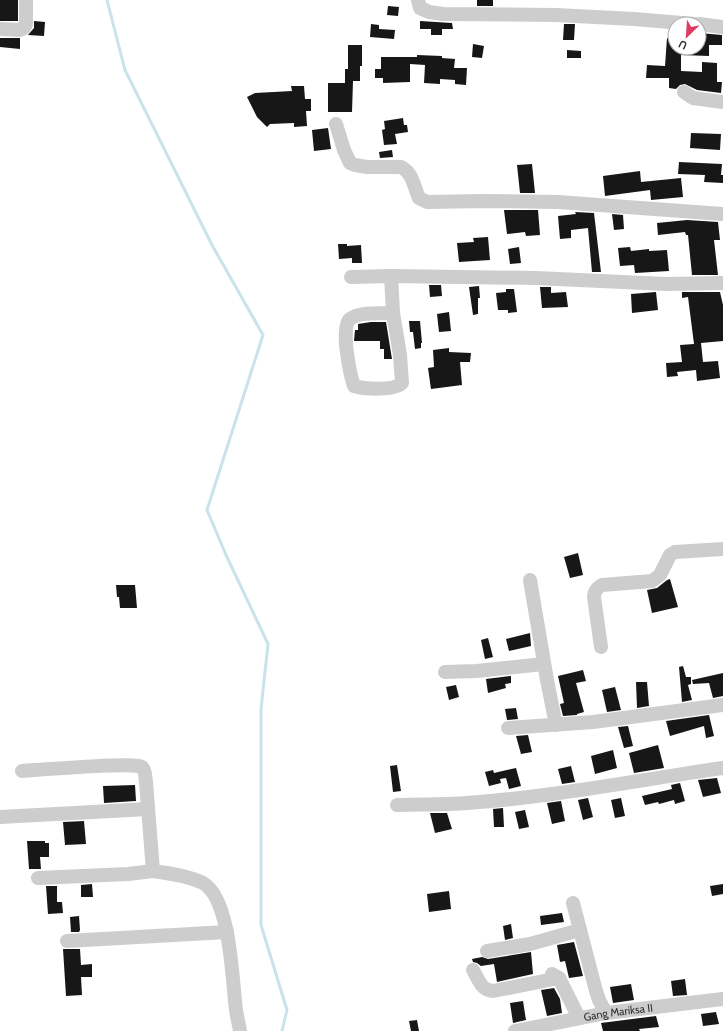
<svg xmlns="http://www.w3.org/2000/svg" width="723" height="1031" font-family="Cabin,sans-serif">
<rect width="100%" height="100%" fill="#fff"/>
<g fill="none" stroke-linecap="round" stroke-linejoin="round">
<!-- stream -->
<path stroke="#cae2e9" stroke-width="3" d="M107,0l18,70 87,175 51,90 -56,175 19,45 42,89 -7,65v216l26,85 -5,21"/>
</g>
<!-- building -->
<path fill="#171717" d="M0,0h18v21h-18z
M477,0h16v6h-16z
M388,6l11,1 -1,9 -11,-1z
M34,21l11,1 -1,14 -16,-1 6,-7z
M420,21l32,2 1,6h-11v6h-11v-6h-11z
M371,24l8,1v4l16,1 -1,9 -24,-2z
M564,24h11l-1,16h-11z
M700,33l22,2v10h-13v11l-28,-1v16l21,1v-10l15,1v19h5l-1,11 -24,-3 -12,-6 -5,1 -4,4 -7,-1v-10h-23l1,-13 18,1 2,-28h8v10h24z
M0,38h20v11l-20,-2z
M473,44l11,2 -2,12 -10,-1z
M348,45h14v21h-2v15h-7l-1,31h-24v-29h17v-14h3z
M567,50l14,1v7h-14z
M417,55l25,1v2l13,1 -1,9h13l-1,17 -11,-1v-4l-15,-1v5l-16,-1 1,-18 -15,-1v18l-27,1v-5h-8v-9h6v-12h36z
M291,86h13l1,13h6v12h-5l1,15 -13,1v-4l-24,1 -3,3 -10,-10 -10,-20 8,-4 37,-2z
M403,118l1,7h3l1,7 -13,2 2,10 -13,1 -2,-15 3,-1 -1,-8z
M328,128l3,21 -17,2 -2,-21z
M691,133l30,1 -1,16 -30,-2z
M392,150l1,7 -13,1 -1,-6z
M679,162l43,2 -1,11h2v8l-19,-1 1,-7 -27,-1z
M532,164l3,29h-15l-3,-28z
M640,171l1,11 40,-4 2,19 -32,3 -1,-10 -45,6 -2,-20z
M504,210h34l2,25 -14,1 -1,-4 -18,2z
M575,212l19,1 7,59h-9l-4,-44 -17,2v8l-11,1 -2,-23 18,-2z
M612,214l11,1 1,14 -10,1z
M687,220l31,2 2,18h-6l4,35h-26l-4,-40h-2l-1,-3 -27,3 -1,-12z
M488,237l2,23 -31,2 -2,-19 17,-1 -1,-4z
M338,244h9v2l14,-1 1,18h-10v-5l-13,1z
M519,247l2,16 -11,1 -2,-15z
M630,247l1,4 18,-2v2l18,-1 2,21 -34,2 -1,-8 -14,1 -2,-18z
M429,285h12l1,11 -12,1z
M479,286l1,12h-2v16l-5,1 -4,-28z
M540,287h11v6l15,-1 2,15 -26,1z
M506,289h8l3,23 -9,1v-3h-10l-2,-17 10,-1z
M656,292l2,18 -26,3 -1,-19z
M682,292h38l3,13v36l-22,2 2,19 15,-1 2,17 -23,3 -1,-11 -19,2 1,4 -11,1 -1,-14 16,-1 -2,-17 14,-1 -6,-47 -6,1z
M449,312l2,19 -12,1 -2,-18z
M409,321h11l2,22h-1v5l-6,1 -2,-17h-3z
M371,322h15l6,37h-8v-10h-4v-8h-26l1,-11h3v-6z
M449,348v4l22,1 -1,9h-10l2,23 -31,4 -3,-21 6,-1 -1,-17z
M578,553l5,22 -13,3 -6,-21z
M670,579l8,28 -26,6 -5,-23 10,-2 10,-8z
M116,585h19l2,23h-17l-1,-11h-2z
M530,633l1,13 -22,5 -3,-12z
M488,638l5,19 -8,2 -4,-19z
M683,666l3,11h5v7l-3,1 4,15 -10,2 -3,-35z
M583,670l3,11 -10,2 8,29 -7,2v1l-14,1 -3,-12 4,-1 -6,-27z
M723,673v23l-10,2 -4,-15 -16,1 -1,-4z
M511,676v7l-6,1 1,4 -18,5 -2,-14z
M636,682h11l2,24 -12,2z
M456,685l3,12 -10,3 -3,-13z
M615,687l6,23 -14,2 -5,-22z
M516,708l2,11 -11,1 -2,-11z
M709,715l5,21 -8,2 -2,-12 -34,10 -4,-15z
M628,726l5,20 -9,2 -6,-21z
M528,735l4,17 -11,2 -5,-18z
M658,745l6,23 -30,5 -5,-20z
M613,750l4,18 -22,6 -4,-18z
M397,765l4,26 -8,1 -3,-26z
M571,766l4,16 -13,2 -4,-15z
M516,768l5,18 -12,3 -3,-11 -6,1 1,4 -12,3 -4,-14 8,-2 1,3z
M717,778l4,15 -18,4 -5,-17z
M680,783l5,18 -10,3 -1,-4 -15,4 -1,-2 -13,3 -3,-9 30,-7 -1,-4z
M135,785l1,16 -32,2 -1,-17z
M588,798l5,19 -10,3 -5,-20z
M621,798l4,18 -10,2 -4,-18z
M561,801l4,20 -13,3 -5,-21z
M503,808l1,19h-10l-1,-18z
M525,810l4,17 -10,2 -4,-17z
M430,813h17l5,16 -17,4z
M84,821l2,23 -21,1 -2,-23z
M27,841h18v2h4v14h-9l1,12h-12z
M92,884l1,13h-12v-12z
M723,884v10l-11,2 -2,-10z
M46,886h11v16h5l1,11 -15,1z
M449,891l2,18 -22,3 -2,-18z
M562,913l2,9 -23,3 -1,-9z
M79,916l1,14 -1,2h-8l-1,-15z
M511,924l2,14 -8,2 -2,-14z
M574,942l9,34 -14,2 -4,-17 -5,1 -3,-17z
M63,949h17l1,16 11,-1v13h-11l1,18 -16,1z
M531,952l2,22 -36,8 -3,-18 -13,2 -4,-3 -4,-1 -1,-3 10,-2 6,2z
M685,979l2,16 -14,1 -2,-15z
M631,984l3,16 -21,3 -3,-16z
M554,988l6,11 2,14 -15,3 -6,-26z
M523,1001l3,19 -13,3 -3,-20z
M716,1012l3,12 -16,2 -2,-12z
M656,1016l3,11 -20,2 1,2h-37l-2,-8z
M417,1020l2,11h-8l-2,-10z"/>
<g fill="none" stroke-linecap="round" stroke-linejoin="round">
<!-- minor -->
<g stroke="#cdcdcd" stroke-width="14">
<path d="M418,0l2,8 9,4 14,2 113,1 78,4 60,5"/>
<path d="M699,24l24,3"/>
<path d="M0,29l20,1 4,-2 2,-4v-24"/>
<path d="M684,92l9,6 30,4"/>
<path d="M336,124l8,26 6,13 5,2 12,2h34c12,6 13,20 18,31l8,4 57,-1 74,1 165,12"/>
<path d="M391,276l2,37 7,42 2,28c-7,8 -39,6 -48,3 -4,-12 -14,-59 -4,-67 11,-8 30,-5 43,-6"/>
<path d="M351,277l40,-1 145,2 130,6 57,-1"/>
<path d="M530,580l17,100 9,45"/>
<path d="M601,647l-7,-50c0,-6 3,-9 8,-12l50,-4 8,-6 10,-20 5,-3 48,-3"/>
<path d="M445,672l32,-1 67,-7"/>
<path d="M508,728l85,-6 130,-17"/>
<path d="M22,771c14,-1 114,-9 120,-4 4,4 3,10 4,15l7,89c15,2 36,5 50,12 28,16 29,98 33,127 1,7 3,14 4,21"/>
<path d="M397,805c23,-1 46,0 70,-2 86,-6 171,-23 256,-35"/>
<path d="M0,817l148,-8"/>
<path d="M38,878l90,-4 25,-3"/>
<path d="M573,903l23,88 3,9 7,13"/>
<path d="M67,941l160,-9"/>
<path d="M487,951l43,-7 50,-14"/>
<path d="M473,970c6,10 8,20 20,21l66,-13"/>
<path d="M552,974l7,4 20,40"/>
<path id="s1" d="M515,1031l91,-18 117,-14"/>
</g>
</g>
<g text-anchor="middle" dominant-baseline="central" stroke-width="4" stroke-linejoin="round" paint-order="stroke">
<!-- street labels -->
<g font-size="11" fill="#303030" stroke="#fff">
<text stroke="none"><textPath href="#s1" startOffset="105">Gang Mariksa II</textPath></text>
</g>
</g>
<!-- north arrow -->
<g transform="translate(687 36) rotate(205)"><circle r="19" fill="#ffffff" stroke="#acacac"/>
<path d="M0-3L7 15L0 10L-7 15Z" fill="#de3c62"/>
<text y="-6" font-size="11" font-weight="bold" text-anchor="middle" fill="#303030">U</text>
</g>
</svg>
